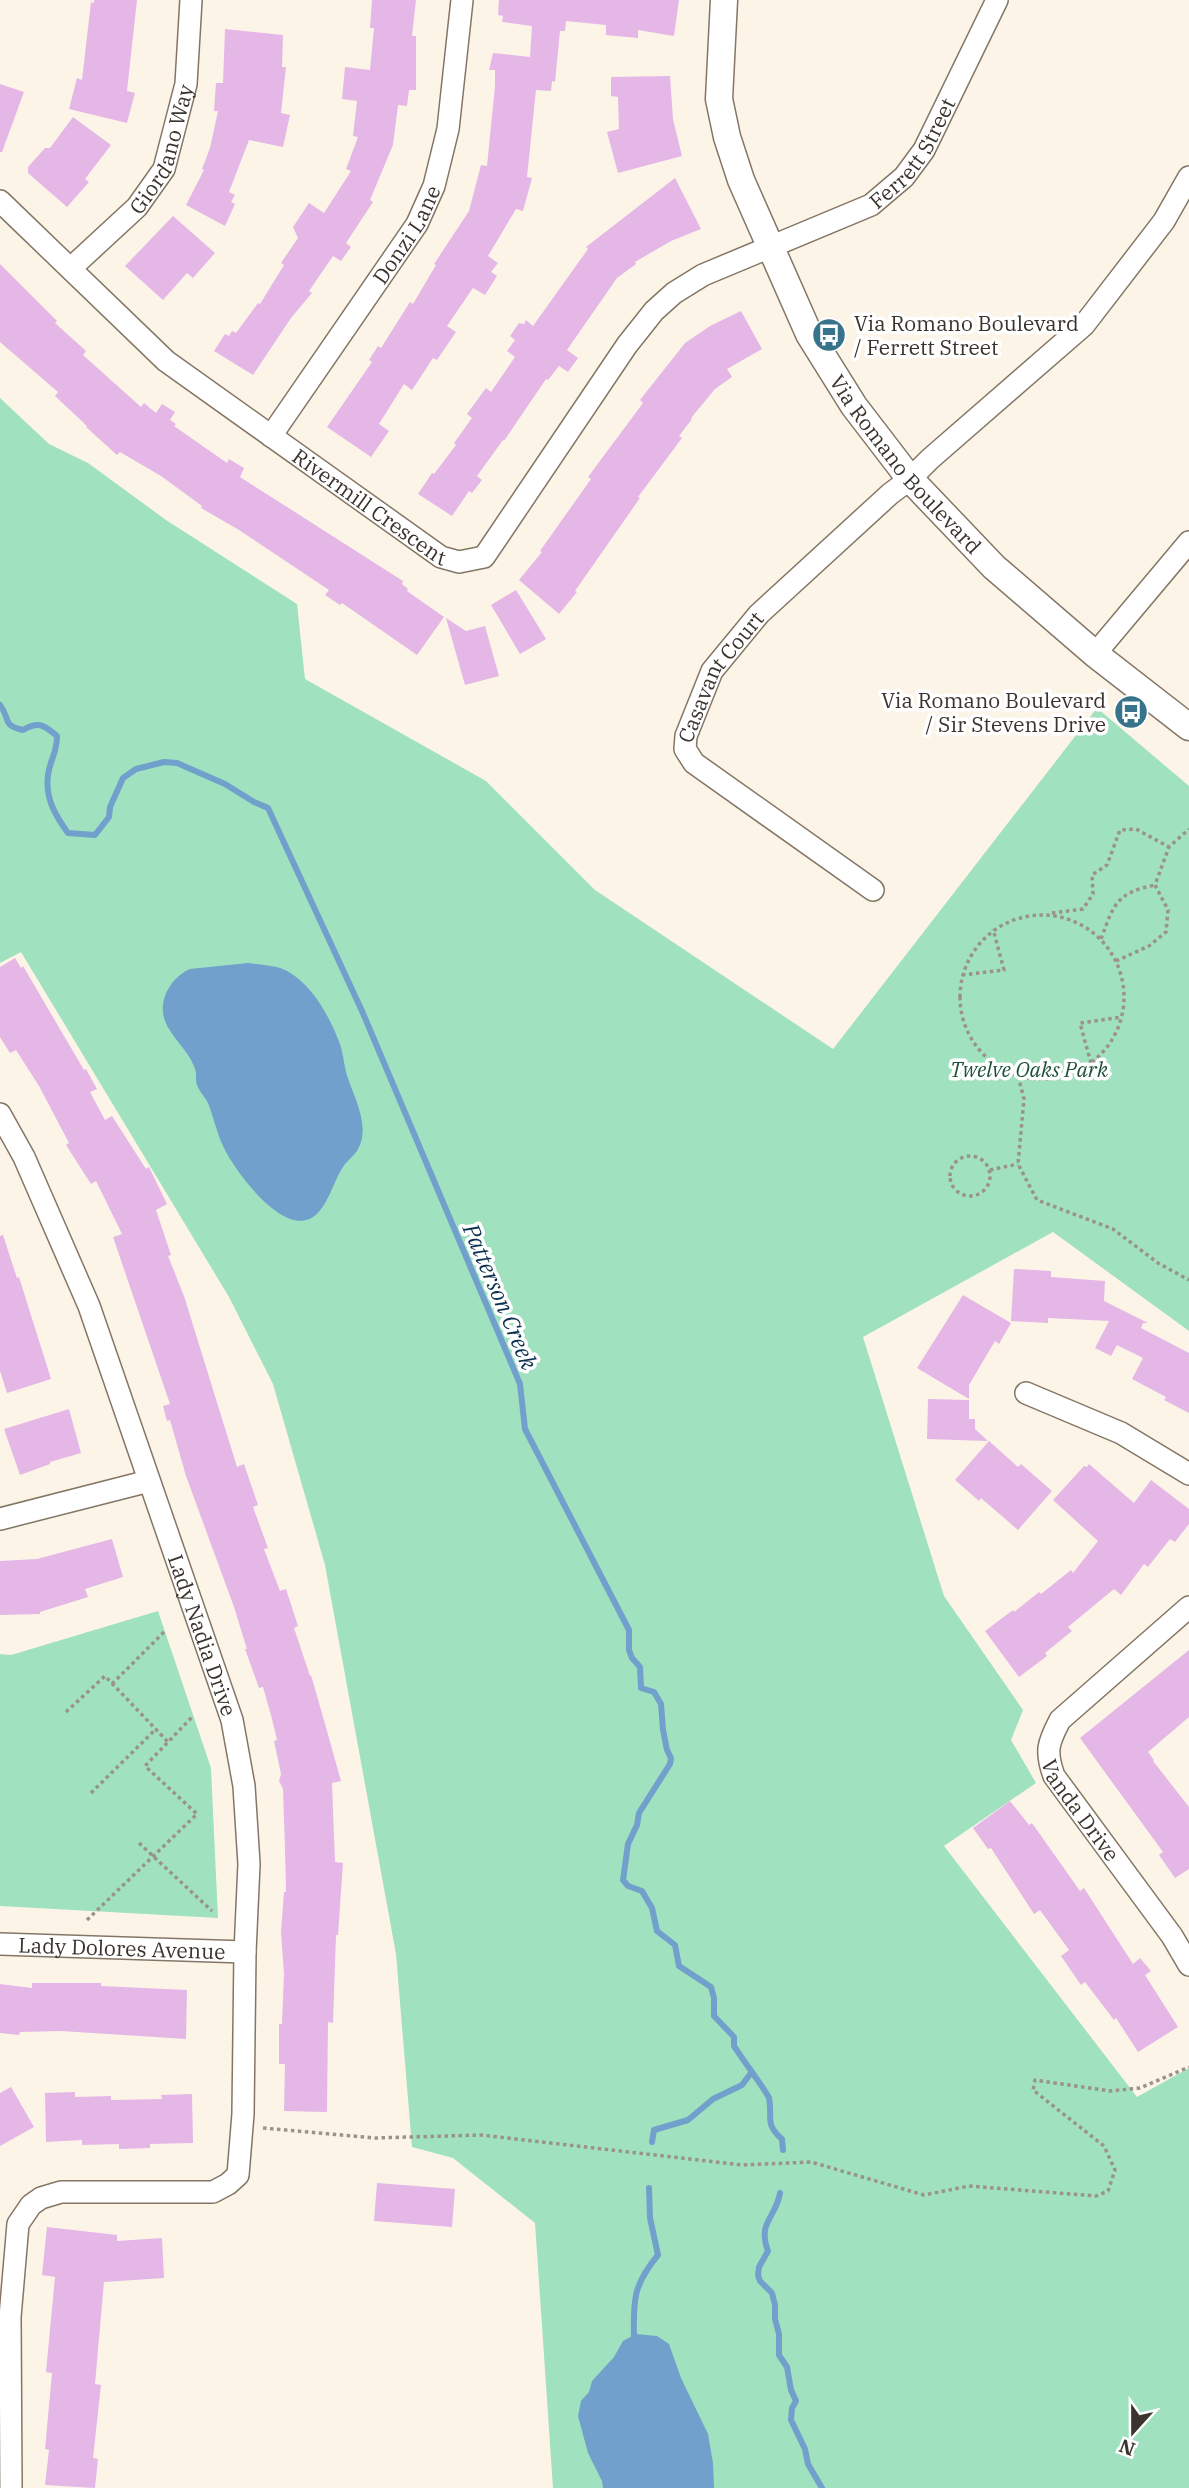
<svg xmlns="http://www.w3.org/2000/svg" width="1189" height="2488" font-family="'IBM Plex Serif',serif">
<rect width="100%" height="100%" fill="#fdf4e8"/>
<!-- green -->
<path fill="#a0e1c0" d="M0,398l49,46 39,19 78,57 131,84 8,75 181,102 109,109 238,159 264,-341 92,78v545l-136,-99 -190,105 81,259 79,114 -12,30 25,43 -92,63 193,251 52,-29v420h-636l-18,-265 -82,-65 -41,-11 -16,-193 -71,-389 -52,-181 -44,-87 -208,-345 -21,11z
M158,1611l53,157 7,150 -218,-12v-252l11,1z"/>
<!-- water -->
<path fill="#70a0cb" d="M248,963c13,2 29,2 41,9 25,15 41,46 51,72 4,12 4,25 9,37 7,20 20,45 10,66 -4,9 -12,13 -16,20 -10,15 -15,40 -30,50 -30,20 -78,-46 -89,-69 -7,-14 -10,-30 -16,-45 -3,-6 -9,-12 -11,-18 -2,-5 0,-11 -2,-16 -7,-23 -35,-38 -32,-64 2,-16 13,-30 27,-36z
M636,2334l21,2 12,8 12,34 27,56 5,29 1,25h-111l-1,-7 -14,-28 -10,-37 3,-15 8,-9 3,-11 22,-24 9,-16z"/>
<g fill="none" stroke-linecap="round" stroke-linejoin="round">
<!-- stream -->
<path stroke="#70a0cb" stroke-width="6" d="M0,705c11,14 1,20 23,25 16,-9 21,-5 34,6 0,18 -7,23 -9,39 -3,23 7,40 20,58l27,2 14,-18 1,-10 13,-29 13,-9 28,-7 13,1 48,21 29,18 14,6 94,203 158,373 5,45 104,201v20l3,8 8,9 1,21 13,4 7,12 2,26 4,20 4,8 -1,6 -31,49 -2,12 -9,19 -5,36 5,6 14,5 10,17 5,23 18,14 4,21 32,21 3,11v18l20,21v9c6,10 33,46 35,52 4,19 -5,26 13,41l1,11
M652,2142l2,-12 34,-10 25,-21 29,-14 9,-12
M780,2193c-4,25 -23,29 -12,58l-9,16 -1,8 2,6 12,12 3,12v14l4,15v21l8,12 4,23 5,11 -4,7 -1,12 14,29 3,15 14,24
M634,2336c-1,-37 0,-52 24,-81l-8,-37 -1,-30"/>
</g>
<!-- building -->
<path fill="#e4b7e7" d="M94,0h43l-10,91 8,2 -8,30 -58,-14 8,-31 5,2 9,-78 3,1z
M372,0h44l-4,36h4v54h-7l-2,16 -9,-1 -5,40 -23,55 3,2 -27,41 5,4 -10,14 -8,-5 -24,35 3,2 -21,25 -38,57 -39,-24 11,-17 4,2 3,-5 4,2 22,-30 2,1 24,-39 -3,-2 17,-25 -5,-11 16,-24 15,10 27,-42 -5,-2 12,-32 -5,-1 4,-35 -15,-2 3,-32 25,3 4,-42h-4z
M499,0h180l-5,36 -36,-6v8l-32,-3v-10l-40,-4 -1,10h-5l-5,51 -3,-1 -1,10 -15,-1 -9,87 5,1 -9,33 -7,-2 -28,47 10,7 -7,9 6,4 -12,19 -12,-7 -26,38 9,6 -19,28 -4,-2 -21,32 -8,-6 -25,40 10,7 -18,26 -44,-30 45,-65 -3,-2 9,-14 3,2 29,-46 3,2 23,-39 -2,-1 35,-53 12,-46 6,1 8,-80v-16h-6l4,-17 37,4 2,-31 -30,-4 1,-6 -5,-1z
M225,29l58,6 -1,32h4l-5,46 9,2 -7,32 -34,-7 -20,52 6,3 -4,7 4,2 -10,22 -39,-21 18,-35 -2,-1 8,-21 8,-37h-4l2,-28h7z
M670,76l3,43 9,37 -64,17 -11,-41 12,-3 -1,-32 -7,-1v-19z
M0,84l24,8 -22,60h-2z
M73,117l38,28 -26,34 4,3 -22,25 -39,-34v-6l17,-19h5z
M675,178l26,51 -30,12 -36,21 1,2 -19,14 -50,72 11,8 -10,14 -9,-6 -11,14 -2,-1 -42,62 -1,-1 -26,36 5,4 -10,13 -3,-2 -17,25 -34,-22 14,-21 2,1 22,-29 -2,-2 18,-25 -5,-4 19,-26 5,4 24,-35 -8,-6 8,-11 -5,-4 9,-13 5,1 2,-4 7,6 55,-77 -2,-2z
M173,216l42,37 -22,25 -6,-5 -24,27 -38,-34z
M0,264l57,57 -2,2 31,28 -3,4 58,52 3,-4 12,10 6,-9 13,8 -5,8 6,4 -2,2 53,37 2,-4 15,9 -4,9 163,104 -1,3 6,5 -1,2 37,26 -27,38 -75,-52 -2,2 -15,-10 4,-5 -90,-60 -38,-22 1,-2 -41,-30 -41,-24 -3,3 -31,-28 1,-1 -32,-30 3,-4 -58,-50z
M741,311l21,38 -35,20 5,8 -17,12 -24,29 1,1 -13,17 3,2 -44,59 2,1 -65,93 2,1 -18,22 -40,-34 23,-28 -2,-1 51,-72 -3,-2 55,-74 -3,-3 45,-57 25,-17z
M516,590l30,49 -26,15 -29,-49z
M446,618l20,13 19,-5 14,50 -34,9z
M15,958l6,10 2,-2 61,104 2,-1 11,20 -7,3 15,28 7,-4 34,53 3,-2 18,37 -11,6 15,45 -3,1 16,40 53,171 7,-3 14,41 -5,2 15,41 -4,1 16,42 6,-2 12,37 -4,2 16,48 1,-1 16,56 14,50 -9,2 3,79 8,1 -5,72h-2l-3,88 -5,-1 -1,90 -43,-1 1,-47h-6v-40h3l2,-50 -3,-42 3,-40h2l-1,-43 -2,-60 -4,-8 2,-7 -7,-33 3,-1 -5,-21 -9,-32 -4,1 -14,-39h2l-13,-42 -48,-131 -16,-56 -3,1 -4,-15 7,-2 -57,-167 9,-3 -26,-53 -5,3 -25,-39 3,-2 -30,-57 -23,-36 -6,3 -10,-16v-70z
M3,1235l14,43 2,-1 32,102 -44,14 -7,-22v-135z
M1014,1269l37,2v6l54,4 -1,20 44,22h-5l-2,5 48,25v60l-25,-13 2,-3 -34,-18 11,-21 -26,-13 -6,11 -16,-8 14,-27 -61,-3v5l-37,-2z
M963,1295l48,28 -12,21 -4,-3 -26,44v14l-52,-31z
M928,1399l41,1v19h6v10l13,12 -61,-2z
M69,1409l12,44 -31,9v2l-30,11 -16,-46z
M989,1441l29,26 3,-3 31,27 -34,39 -37,-32 -2,3 -24,-21z
M1089,1464l45,39 17,-23 38,29v15l-14,18 -5,-3 -22,28 -4,-3 -23,31 -7,-6 -46,38 4,4 -27,22 2,3 -28,21 -34,-46 28,-21 1,2 25,-20 2,2 30,-24 2,3 25,-32 -45,-41 31,-34 3,1z
M112,1539l11,38 -38,12 3,8 -48,15v2l-40,1v-54l37,-2z
M1189,1650v67l-41,35 6,8 -1,1 36,46v62l-14,9 -16,-23 4,-3 -83,-114z
M1010,1801l19,24 3,-2 48,68 4,-3 49,76 7,-6 11,13 -6,4 33,52 -40,25 -22,-34 -2,2 -29,-38 -4,3 -20,-29 8,-6 -29,-40 -6,4 -43,-66 -3,1 -15,-21z
M32,1983h69v3l86,4 -1,49 -125,-8 -41,1 -1,3 -19,-2v-49l32,4z
M11,2087l23,40 -34,19v-53z
M75,2092v5l36,-1v4l51,-1 -1,-4 31,-1 1,49 -43,1v4l-31,1v-5l-37,1v-5l-36,2 -1,-49z
M377,2183l78,6 -3,38 -78,-6z
M47,2227l70,8v6l45,-3 2,40 -60,4 -9,102 6,1 -8,73 5,1 -3,29 -50,-3 4,-35 -4,-1 7,-76 -6,-1 9,-95 -13,-2z"/>
<g fill="none" stroke-linecap="round" stroke-linejoin="round">
<!-- minor casing -->
<g stroke="#847665" stroke-width="24">
<g id="minor">
<path id="s1" d="M0,201l166,160 275,196 18,5 25,-5 143,-212 27,-34 20,-18 29,-18 168,-70 33,-28 20,-27 73,-150"/>
<path id="s2" d="M71,268l66,-61 27,-38 22,-85 5,-84"/>
<path id="s3" d="M271,436l146,-212 17,-38 14,-57 14,-129"/>
<path d="M1095,654l94,-112"/>
<path id="s4" d="M873,890l-179,-127 -9,-14 1,-13 26,-65 47,-57 131,-120 20,-15 20,-20 154,-134 80,-104 25,-44"/>
<path id="s5" d="M0,1114l24,43 65,149 143,414 12,66 5,78 -4,88 -2,162 -5,61 -10,9 -15,8h-152l-20,6 -10,7 -13,19 -8,93 1,171"/>
<path d="M1026,1393l95,40 68,41"/>
<path d="M0,1519l149,-38"/>
<path id="s6" d="M1189,1607l-129,113c-12,23 -15,31 -6,56l118,160 17,29"/>
<path id="s7" d="M0,1944l245,8"/>
</g>
</g>
<!-- tertiary casing -->
<g stroke="#847665" stroke-width="29">
<g id="tertiary">
<path id="s8" d="M724,0l-5,99 8,38 14,43 68,154 45,72 56,73 84,88 101,87 94,73"/>
</g>
</g>
<!-- path -->
<path stroke="#9a9389" stroke-width="3.5" stroke-dasharray="3.5 3.5" stroke-linecap="butt" d="M1052,913l31,-4 10,-15 -1,-19 15,-10 13,-35 16,-1 33,18
M960 997a82 82 0 1 1 164 0a82 82 0 1 1-164 0Z
M1101,939c13,-35 15,-46 54,-54
M1116,961l33,-15 17,-14 2,-22 -13,-25 14,-38 20,-18
M962,975l42,-5 -11,-41
M1091,1063l-11,-40 42,-6
M1018,1076l6,23 -6,65 19,36 76,29 45,34 31,17
M950 1176a20 20 0 1 1 40 0a20 20 0 1 1-40 0Z
M990,1170l28,-6
M112,1684l53,-53
M66,1712l39,-36 63,66
M91,1793l65,-64
M139,1843l73,68
M87,1920l110,-106 -52,-48 48,-50
M263,2128l112,10 106,-3 261,30 69,-3 113,33 45,-9 127,10 12,-5 7,-21 -11,-24 -71,-56 2,-10 75,11 30,-3 49,-21"/>
<!-- minor -->
<use href="#minor" stroke="#fff" stroke-width="21"/>
<!-- tertiary -->
<use href="#tertiary" stroke="#fff" stroke-width="26"/>
</g>
<!-- icons -->
<defs>
<g id="bus-disc" transform="scale(1.75)"><circle r="9.5" fill="#37738a" stroke="#fff"/><path d="M-5-6H5V4H4V6H2V4H-2V6H-4V4H-5ZM-3.5-4V0h7V-4ZM-3.5 1.2v1.5H-2V1.2ZM2 1.2v1.5H3.5V1.2Z" fill="#fff"/></g>
</defs>
<g fill-rule="evenodd">
<use href="#bus-disc" x="829" y="335"/>
<use href="#bus-disc" x="1131" y="712"/>
</g>
<g text-anchor="middle" dominant-baseline="central" stroke-width="7" stroke-linejoin="round" paint-order="stroke">
<!-- street labels -->
<g font-size="21" fill="#3a342d" stroke="#fff">
<text stroke="none"><textPath href="#s2" startOffset="154">Giordano Way</textPath></text>
<text stroke="none"><textPath href="#s1" startOffset="1222">Ferrett Street</textPath></text>
<text stroke="none"><textPath href="#s3" startOffset="243">Donzi Lane</textPath></text>
<text stroke="none"><textPath href="#s8" startOffset="514">Via Romano Boulevard</textPath></text>
<text stroke="none"><textPath href="#s1" startOffset="481">Rivermill Crescent</textPath></text>
<text stroke="none"><textPath href="#s4" startOffset="318">Casavant Court</textPath></text>
<text stroke="none"><textPath href="#s5" startOffset="560">Lady Nadia Drive</textPath></text>
<text stroke="none"><textPath href="#s6" startOffset="273">Vanda Drive</textPath></text>
<text stroke="none"><textPath href="#s7" startOffset="122">Lady Dolores Avenue</textPath></text>
</g>
<!-- poi labels -->
<g font-size="21" fill="#3a342d" stroke="#fff" text-anchor="start">
<text x="854" y="323">Via Romano Boulevard<tspan x="854" dy="24">/ Ferrett Street</tspan></text>
<text x="1106" y="700" text-anchor="end">Via Romano Boulevard<tspan x="1106" dy="24">/ Sir Stevens Drive</tspan></text>
</g>
<!-- park labels -->
<g font-size="21" font-style="italic" fill="#1d5039" stroke="#fff">
<text x="1029" y="1069">Twelve Oaks Park</text>
</g>
<!-- water labels -->
<g font-size="23" font-style="italic" fill="#0c314f" stroke="#fff">
<text transform="translate(501 1296) rotate(67)">Patterson Creek</text>
</g>
</g>
<!-- north arrow -->
<g transform="translate(1133 2432) rotate(201)" stroke="#ffffff" stroke-width="5" paint-order="stroke">
<path d="M0-5L12 26L0 18L-12 26Z" fill="#3a342d"/>
<text y="-10" font-size="19" font-weight="bold" text-anchor="middle" fill="#3a342d">N</text>
</g>
</svg>
